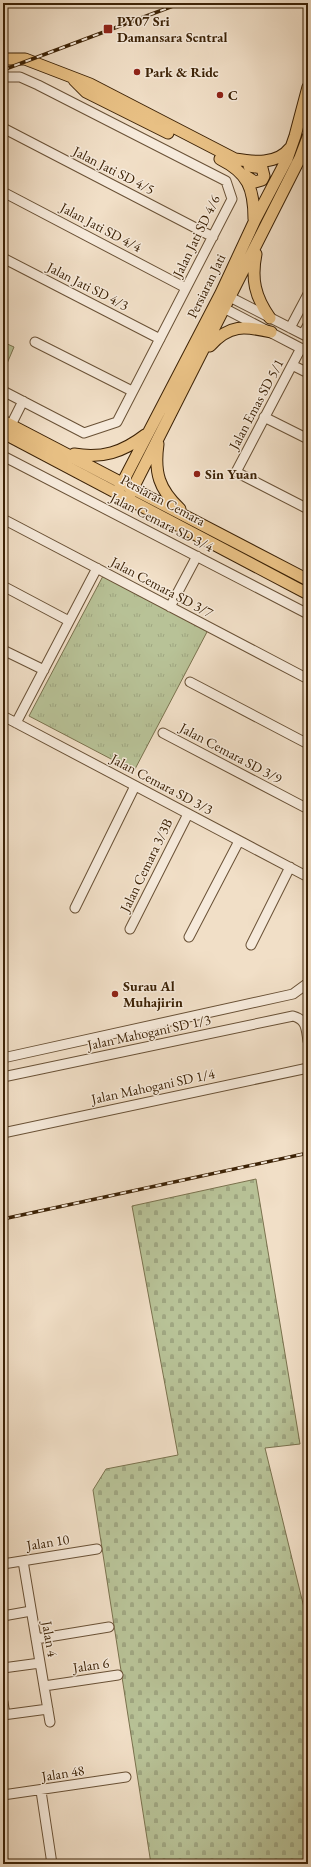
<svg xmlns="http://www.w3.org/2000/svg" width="311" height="1867" font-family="'EB Garamond',serif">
<defs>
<pattern id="grass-tufts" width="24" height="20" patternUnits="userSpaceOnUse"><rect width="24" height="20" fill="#b8c297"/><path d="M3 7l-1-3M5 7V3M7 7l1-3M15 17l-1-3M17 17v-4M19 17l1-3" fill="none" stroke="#9fa681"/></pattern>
<pattern id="cemetery-stones" width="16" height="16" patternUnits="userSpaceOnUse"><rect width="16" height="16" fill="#b8c297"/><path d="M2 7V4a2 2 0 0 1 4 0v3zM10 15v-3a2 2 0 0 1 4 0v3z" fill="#9fa681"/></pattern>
</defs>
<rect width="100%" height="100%" fill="#f1dfc7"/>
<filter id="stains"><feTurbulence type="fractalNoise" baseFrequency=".005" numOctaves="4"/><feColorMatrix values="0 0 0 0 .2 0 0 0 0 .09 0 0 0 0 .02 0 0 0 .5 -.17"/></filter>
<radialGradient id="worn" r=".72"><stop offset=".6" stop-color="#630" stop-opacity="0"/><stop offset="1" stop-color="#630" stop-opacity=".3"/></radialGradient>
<!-- grass -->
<path fill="url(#grass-tufts)" stroke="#7a724e" d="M103,576l105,54 -74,141 -105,-55z"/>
<!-- cemetery -->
<path fill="url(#cemetery-stones)" stroke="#7a724e" d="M256,1179l44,265 -35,4 43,176v240h-157l-58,-374 13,-21 72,-14 -46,-249z"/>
<!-- garden -->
<path fill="#b8c297" stroke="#7a724e" d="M3,342l11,5 -11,26z"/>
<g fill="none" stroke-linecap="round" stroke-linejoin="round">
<!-- minor casing -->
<g stroke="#695136" stroke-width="11">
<path id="minor" d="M3,77h17l18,8 188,96 6,18 -115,223 -33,11 -81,-42
M3,128l210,109
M3,192l183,96
M3,258l157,81
M224,294l84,43
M218,305l90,47
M290,328l18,-34
M303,334l5,-9
M35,342l97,49
M301,348l-65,124 72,37
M292,365l16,8
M264,417l44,22
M11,425l12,-24
M3,456l305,158
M3,519l305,160
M3,586l66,35
M170,607l27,-51
M3,650l41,20
M190,682l118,62
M3,716l305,161
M16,723l81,-155
M163,733l145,76
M75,908l60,-122
M130,929l58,-115
M189,937l50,-96
M251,945l39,-78
M3,1058l290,-64 15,-11
M3,1077l290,-61c14,4 13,13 15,25
M3,1133l305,-65
M23,1561l27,161
M3,1564l94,-15
M3,1616l28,-5
M36,1639l73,-12
M3,1668l37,-5
M44,1686l74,-11
M3,1702l2,13
M3,1715l45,-6
M41,1791l11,73
M3,1795l123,-18"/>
</g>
<!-- major casing -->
<g stroke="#3c2206" stroke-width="13">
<path id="major" d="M3,59h22l65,25 145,75c18,3 42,6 55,-11
M74,80l12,12 82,41
M220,159c28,14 34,29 34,60
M244,175l11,7 7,-2 2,-4 -2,-8 -13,-2
M256,254c-5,25 -1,43 14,64
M210,346c19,-22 35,-20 61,-14
M3,421l305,159
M3,433l305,161
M158,444c-4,29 1,45 22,65
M74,454c28,5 49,-2 71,-19
M117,493l104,-200 34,-73 32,-61 8,-23 13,-49
M128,498l172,-340 8,-21"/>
</g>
<!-- minor -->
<use href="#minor" stroke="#f6eadb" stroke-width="9"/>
<!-- major -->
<use href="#major" stroke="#e8c084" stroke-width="11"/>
<!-- rail casing -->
<g stroke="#3c2206" stroke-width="3.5">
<path id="rail" d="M3,70l178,-67
M3,1219l305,-66"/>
</g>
<!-- rail -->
<use href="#rail" stroke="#f6eadb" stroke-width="2" stroke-dasharray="6" stroke-linecap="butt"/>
</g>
<!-- markers -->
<g fill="#8f2418" stroke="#f6eadb" stroke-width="1.5">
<rect x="103" y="24" width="10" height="10" rx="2"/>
<circle cx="137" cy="72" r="4"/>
<circle cx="220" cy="95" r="4"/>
<circle cx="197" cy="474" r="4"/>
<circle cx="115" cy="994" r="4"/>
</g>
<g text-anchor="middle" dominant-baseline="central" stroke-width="3" stroke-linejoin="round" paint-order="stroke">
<!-- poi labels -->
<g font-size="14" font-weight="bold" fill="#3c2206" stroke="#f6eadb" text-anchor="start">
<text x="117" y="21">PY07 Sri<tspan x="117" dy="16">Damansara Sentral</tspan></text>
<text x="145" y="72">Park &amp; Ride</text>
<text x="228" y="95">C</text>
<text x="205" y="474">Sin Yuan</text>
<text x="123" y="986">Surau Al<tspan x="123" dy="16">Muhajirin</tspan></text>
</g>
<!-- street labels -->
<g font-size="14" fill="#3c2206" stroke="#f6eadb">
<text transform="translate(114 170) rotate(27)">Jalan Jati SD 4/5</text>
<text transform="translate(101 227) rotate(28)">Jalan Jati SD 4/4</text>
<text transform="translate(196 236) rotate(-64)">Jalan Jati SD 4/6</text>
<text transform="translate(88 286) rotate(27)">Jalan Jati SD 4/3</text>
<text transform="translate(206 286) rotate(-64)">Persiaran Jati</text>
<text transform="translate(256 404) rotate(-62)">Jalan Emas SD 5/1</text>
<text transform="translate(163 500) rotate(28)">Persiaran Cemara</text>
<text transform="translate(162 522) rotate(27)">Jalan Cemara SD 3/4</text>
<text transform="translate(162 587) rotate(28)">Jalan Cemara SD 3/7</text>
<text transform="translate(231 753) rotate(28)">Jalan Cemara SD 3/9</text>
<text transform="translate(162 784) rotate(28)">Jalan Cemara SD 3/3</text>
<text transform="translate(146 865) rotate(-64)">Jalan Cemara 3/3B</text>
<text transform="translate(149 1032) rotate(-12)">Jalan Mahogani SD 1/3</text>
<text transform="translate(153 1086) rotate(-12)">Jalan Mahogani SD 1/4</text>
<text transform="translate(48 1542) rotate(-9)">Jalan 10</text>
<text transform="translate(50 1639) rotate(80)">Jalan 4</text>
<text transform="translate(91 1665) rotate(-8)">Jalan 6</text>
<text transform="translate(63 1773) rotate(-9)">Jalan 48</text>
</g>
</g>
<!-- margin -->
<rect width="311" height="1867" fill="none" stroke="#f1dfc7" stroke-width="16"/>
<rect x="4" y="4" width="303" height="1859" fill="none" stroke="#3c2206" stroke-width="2"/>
<rect x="8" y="8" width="295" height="1851" fill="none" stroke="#3c2206"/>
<rect width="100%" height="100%" filter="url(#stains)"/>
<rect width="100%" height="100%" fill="url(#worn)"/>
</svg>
